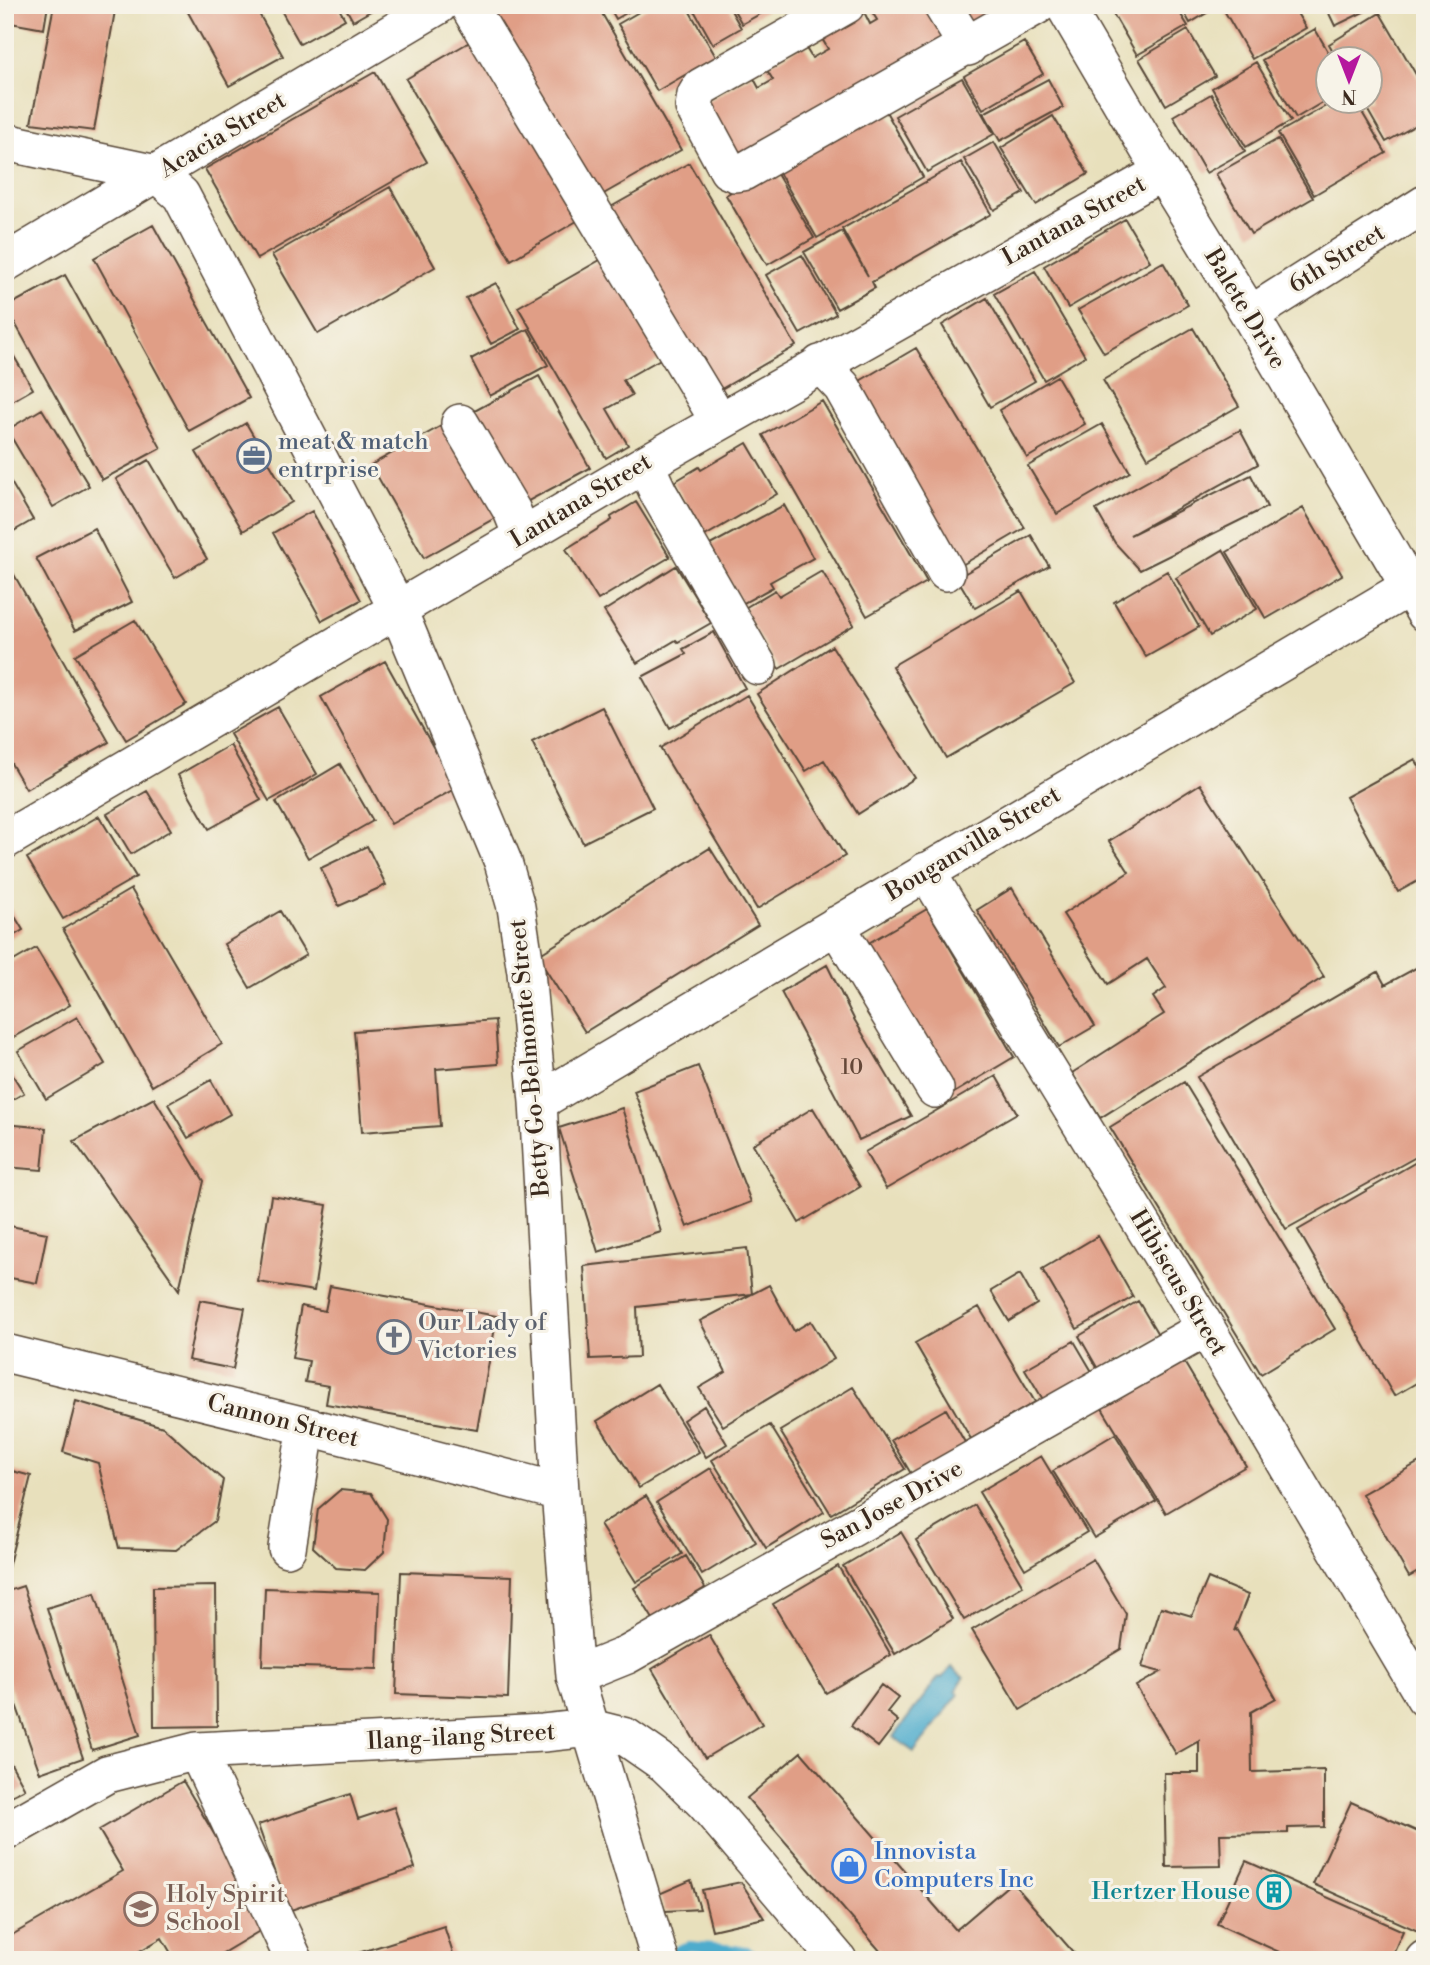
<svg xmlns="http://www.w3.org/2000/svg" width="1430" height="1965" font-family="'Libre Bodoni',serif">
<rect width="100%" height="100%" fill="#f7f3e8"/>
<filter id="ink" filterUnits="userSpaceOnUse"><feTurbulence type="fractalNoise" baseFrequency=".0143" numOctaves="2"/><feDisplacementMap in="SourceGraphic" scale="14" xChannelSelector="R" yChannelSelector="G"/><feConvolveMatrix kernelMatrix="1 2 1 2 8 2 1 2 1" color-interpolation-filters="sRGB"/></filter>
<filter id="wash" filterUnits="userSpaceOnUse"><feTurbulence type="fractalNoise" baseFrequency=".00686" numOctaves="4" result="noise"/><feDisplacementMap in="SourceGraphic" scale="28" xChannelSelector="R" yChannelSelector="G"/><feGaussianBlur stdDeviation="1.57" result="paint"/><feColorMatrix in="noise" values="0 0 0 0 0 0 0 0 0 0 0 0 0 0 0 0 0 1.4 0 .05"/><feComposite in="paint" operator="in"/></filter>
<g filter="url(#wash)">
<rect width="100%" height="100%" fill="#e8e0bc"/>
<!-- water -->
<path fill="#4eaccd" stroke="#446b76" stroke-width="2" d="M951,1667l13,11 -9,13 4,3 -45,58 -21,-15 46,-60 3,1z"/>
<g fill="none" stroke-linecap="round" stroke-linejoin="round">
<!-- stream -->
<path stroke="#4eaccd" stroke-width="10" d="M665,1955l24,-9 58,5 13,9"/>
</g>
<g id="blocks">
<!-- building -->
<path fill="#e09e86" d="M5,5h43l-4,24 -39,-7z
M54,5h62l-22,126 -63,-8z
M184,5h70l29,51 -54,30z
M278,5h59l8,14 -45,25z
M344,5h37l-28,16z
M506,5h91l84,145 -88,50 -106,-184z
M608,5h32l-24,14z
M651,5h35l30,52 -59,34 -39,-67z
M691,5h37l13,23 -28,16z
M731,5h45l-34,19z
M872,5h59l20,35 -219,126 -34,-59 54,-32 7,13 14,-8 -8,-13 39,-22 8,13 16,-9 -7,-12 43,-25 6,12 7,-4 -8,-13z
M953,5h61l-46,26z
M1108,5h67l13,21 -51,29z
M1180,5h40l-30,18z
M1224,5h68l14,23 -54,31 -30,-52z
M1325,5h53l-43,21z
M1380,13l45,77v30l-39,22 -23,-40h7v-42h-32l-9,-16z
M1315,29l18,31h-5v39l-32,19 -34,-58z
M1188,30l27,46 -49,29 -27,-46z
M478,37l104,181 -71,42 -105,-181z
M1024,42l19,32 -60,35 -19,-33z
M1256,62l35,59 -45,26 -34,-59z
M375,72l52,90 -170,97 -52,-90z
M962,78l32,56 -67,38 -32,-56z
M1048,79l15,28 -63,34 -16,-28z
M1211,94l34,57 -39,22 -33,-57z
M1333,102h23l30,51 -72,42 -36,-62z
M884,108l39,69 -106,61 -40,-69z
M1053,116l35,58 -52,31 -35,-57z
M1278,139l35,59 -62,36 -35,-60z
M994,142l30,51 -30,17 -30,-51z
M961,162l30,52 -119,68 3,6 -38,21 -33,-57 38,-21 26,45 -26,-47z
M689,163l107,183 -80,46 -107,-184z
M773,167l41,71 -47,27 -41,-70z
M390,187l45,80 -117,67 -46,-79z
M1125,219l25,42 -82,47 -24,-42z
M153,225l96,173 -60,33 -95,-173z
M614,252l59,100 -50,28 9,15 -25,14 21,36 -22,13 -88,-151z
M802,255l34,59 -36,20 -34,-59z
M1163,262l25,43 -84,48 -26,-43z
M1035,271l50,85 -41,24 -50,-86z
M65,275l96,173 -59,32 -96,-173z
M496,283l24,46 -29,15 -25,-46z
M987,298l48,83 -45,26 -48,-82z
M1193,328l46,78 -91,52 -45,-78z
M528,329l20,36 -58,31 -19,-37z
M5,341l28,48 -28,16z
M916,348l109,180 -70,41 -109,-180z
M539,376l51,92 -71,38 -50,-92z
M1057,376l28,48 -58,34 -28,-48z
M822,401l105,181 -60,34 -104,-181z
M42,409l47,77 -36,21 -46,-77z
M450,421l52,93 -78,44 -53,-93z
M246,423l46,79 -49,29 -47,-79z
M1102,424l28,48 -73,42 -29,-48z
M1240,430l18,34 -128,71 121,-60 16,32 -127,63 -25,-27 -19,-33z
M747,443l30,51 -72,42 -31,-54 25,-15 2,3z
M149,460l58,99 -32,19 -59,-99z
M5,472l28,48 -28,16z
M636,502l34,55 -72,43 -32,-51 46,-29 -1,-3z
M784,505l29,53 -43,24 3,5 -31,17 -32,-59z
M1303,508l39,67 -76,44 -39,-67z
M312,511l49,89 -39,21 -49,-88z
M94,528l38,74 -57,29 -39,-73z
M1031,535l18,31 -74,42 -18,-30z
M1223,550l34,59 -47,27 -34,-58z
M8,564l101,178 -83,47 -21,-36v-188z
M676,566l35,57 -33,19 -2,-2 -39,23 -33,-52z
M822,571l32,54 -75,44 -36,-60 32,-19 4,6z
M1167,571l32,56 -53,30 -32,-55z
M1021,591l54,92 -129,75 -54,-92z
M135,620l51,84 -60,36 -51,-85z
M714,632l31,56 -75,40 -28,-51 44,-23 -3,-5z
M832,646l83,132 -57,36 -34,-54 -18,11 -49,-77z
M385,661l71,127 -65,36 -70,-127z
M747,695l98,161 -88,53 -97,-161z
M278,707l39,67 -48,27 -39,-67z
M602,707l51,101 -70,35 -51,-101z
M230,745l31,55 -52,29 -31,-54z
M1415,759l10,17v101l-27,15 -52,-95z
M340,764l33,57 -65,37 -32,-56z
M1200,784l124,193 -224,141 -28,-45 92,-59 -11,-17 13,-9 -19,-29 -39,25 -45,-70 66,-42 -20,-31z
M147,791l24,39 -40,24 -24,-40z
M99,816l37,61 -73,42 -36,-61z
M367,846l19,39 -47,21 -18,-38z
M710,848l48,77 -173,107 -48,-76z
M1012,888l83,138 -36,21 -82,-137z
M131,889l91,155 -70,42 -89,-157z
M5,900l18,30 -18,11z
M927,909l87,148 -62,37 -87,-149z
M280,911l26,44 -56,33 -26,-44z
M36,948l34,57 -60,34 -5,-8v-65z
M1425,963v189l-139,77 -89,-152 181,-105 7,13z
M827,965l27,54 57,97 -52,24 -78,-148z
M77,1017l28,47 -59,35 -28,-48z
M495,1020l3,44 -62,5 4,57 -78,6 -8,-101z
M5,1063l19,30 -19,11z
M698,1066l53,136 -64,25 -53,-136z
M996,1076l21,37 -131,76 -21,-37z
M211,1080l19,34 -42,24 -20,-34z
M1184,1082l151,247 -74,45 -151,-247z
M154,1098l50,83 -25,109 -105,-149z
M622,1108l39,124 -63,20 -39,-124z
M813,1108l47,79 -61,36 -46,-79z
M5,1124l41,4 -4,42 -37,-3z
M1425,1157v221l-31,18 -96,-166z
M271,1196l56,9 -13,86 -56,-9z
M5,1225l42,8 -10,50 -32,-6z
M1098,1236l35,61 -56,32 -35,-60z
M747,1248l5,46 -115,13 2,50 -49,2 -6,-93z
M1020,1274l17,30 -28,17 -18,-30z
M769,1285l25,46 17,-10 23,38 -111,67 -24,-38 27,-16 -26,-51z
M330,1286l167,30 -20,114 -151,-26 3,-18 -24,-4 4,-21 -17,-3 9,-52 24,5z
M200,1300l45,8 -12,61 -45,-9z
M1138,1301l21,35 -60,35 -20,-35z
M979,1307l56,95 -64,37 -56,-96z
M1074,1341l20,34 -49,28 -20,-34z
M1181,1357l65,109 -80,47 -66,-108z
M657,1384l42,68 -60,36 -42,-67z
M853,1387l52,82 -74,45 -51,-83z
M76,1401l87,26 60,53 -8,41 -39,29 -57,-2 -21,-85 -35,-11z
M704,1406l23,38 -21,13 -23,-37z
M946,1409l21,37 -54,31 -22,-37z
M770,1425l54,87 -58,36 -54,-88z
M1115,1434l41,67 -62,37 -41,-67z
M1041,1456l46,76 -62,37 -46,-77z
M1425,1459v109l-16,9 -47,-83z
M711,1468l45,74 -54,33 -45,-73z
M5,1469l26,7 -23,92h-3z
M340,1490l31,3 16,26 -3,33 -19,18 -29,-2 -23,-21 5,-38z
M646,1496l36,58 -46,28 -36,-57z
M975,1505l48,81 -59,34 -48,-80z
M901,1532l52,87 -58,35 -52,-88z
M686,1556l19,32 -52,31 -19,-31z
M1093,1559l33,55 -5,35 -101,61 -48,-80z
M838,1566l53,89 -65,38 -53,-89z
M401,1572l111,4 -4,122 -112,-4z
M1208,1578l40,17 -14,36 2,-2 40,69 -25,14 1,60 72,-2v57l-36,1v5l-68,1 1,32 -55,1 -2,-94h35v-32l-23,13 -40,-68 25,-14 -19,-5 19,-60 31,9z
M23,1586l60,172 -43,15 -35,-100v-81z
M216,1586l1,140 -63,1 -1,-140z
M265,1588l115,4 -3,77 -115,-3z
M95,1593l45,142 -48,15 -45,-142z
M709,1635l53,89 -57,34 -53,-89z
M881,1685l17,13 -11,14 11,9 -20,26 -27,-21z
M801,1752l155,178 56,-48 68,78h-192l-141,-162z
M5,1753l20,36 -20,10z
M183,1781l85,145 -57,34h-36l-13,-22 -38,22h-119v-21l118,-68 -24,-41z
M350,1794l8,25 36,-12 21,61 -127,43 -30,-86z
M1351,1802l74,33v86l-5,11 -107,-48z
M1246,1861l157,70 -13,29h-93l-80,-36z
M691,1880l9,29 -35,2 -6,-17z
M741,1882l23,36 -52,12 -10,-40z
M444,1926l11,34h-116v-1z"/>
</g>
</g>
<g filter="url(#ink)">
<use href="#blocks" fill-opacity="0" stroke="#554536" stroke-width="2"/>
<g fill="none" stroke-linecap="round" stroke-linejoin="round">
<!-- minor casing -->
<g stroke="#554536" stroke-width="40">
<path id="minor" d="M468,5l251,416
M846,5l-145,82 -5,8 -2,12 34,63 7,3 8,-1 295,-167
M942,5l26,42
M1064,5l98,167 88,143 175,298
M5,142l152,32 24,21 217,415 105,252 13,45 10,65 12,130 22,390 15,184 85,284
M5,263l434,-258
M1250,315l175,-111
M820,364l22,23 104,185
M460,423l52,88 10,25
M645,464l14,30 99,172
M5,840l640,-376 517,-292
M926,871l280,457 219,370
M836,925l99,164
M538,1102l871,-515
M5,1353l304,74 251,65
M287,1548l16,-100 6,-21
M575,1676l52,-21 579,-327
M197,1751l97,209
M5,1832l102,-58 90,-23 346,-18 47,-5 36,9 39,27 40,39 133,157
M1424,1960l1,-1"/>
</g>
<!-- minor -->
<use href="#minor" stroke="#fff" stroke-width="37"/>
</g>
</g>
<!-- icons -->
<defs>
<g id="office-ring" transform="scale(1.75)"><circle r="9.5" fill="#f7f3e8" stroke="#5c6f8a" stroke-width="1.5"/><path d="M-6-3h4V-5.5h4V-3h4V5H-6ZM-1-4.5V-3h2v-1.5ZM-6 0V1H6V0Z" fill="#5c6f8a"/></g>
<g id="church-ring" transform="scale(1.75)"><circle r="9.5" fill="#f7f3e8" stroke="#6b7280" stroke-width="1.5"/><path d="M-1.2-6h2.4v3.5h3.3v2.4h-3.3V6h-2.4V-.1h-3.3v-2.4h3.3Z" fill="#6b7280"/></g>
<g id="shop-ring" transform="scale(1.75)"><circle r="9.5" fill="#f7f3e8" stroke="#3f7fe0" stroke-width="1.5"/><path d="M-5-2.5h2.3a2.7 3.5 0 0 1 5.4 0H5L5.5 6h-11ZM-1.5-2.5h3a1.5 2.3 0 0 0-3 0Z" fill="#3f7fe0"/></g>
<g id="building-ring" transform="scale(1.75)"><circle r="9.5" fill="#f7f3e8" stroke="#0f9aa8" stroke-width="1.5"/><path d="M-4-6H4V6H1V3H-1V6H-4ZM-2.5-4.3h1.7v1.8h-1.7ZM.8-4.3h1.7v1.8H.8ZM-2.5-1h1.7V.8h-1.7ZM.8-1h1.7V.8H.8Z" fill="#0f9aa8"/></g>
<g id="school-ring" transform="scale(1.75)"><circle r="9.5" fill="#f7f3e8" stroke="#8d6e63" stroke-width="1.5"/><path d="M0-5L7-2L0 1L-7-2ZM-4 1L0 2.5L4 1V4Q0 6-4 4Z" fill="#8d6e63"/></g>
</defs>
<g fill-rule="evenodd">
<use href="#office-ring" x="254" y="456"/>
<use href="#church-ring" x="394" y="1337"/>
<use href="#shop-ring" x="849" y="1866"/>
<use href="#building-ring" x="1274" y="1892"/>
<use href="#school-ring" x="141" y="1909"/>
</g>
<g text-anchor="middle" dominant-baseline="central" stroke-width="6" stroke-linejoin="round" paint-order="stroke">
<!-- number labels -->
<g font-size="21" fill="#644738">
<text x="852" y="1068">10</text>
</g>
<!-- street labels -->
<g font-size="24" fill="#3b2a1e" stroke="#f7f3e8">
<text transform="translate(223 135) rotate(-31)">Acacia Street</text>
<text transform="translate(1074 221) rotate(-29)">Lantana Street</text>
<text transform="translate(1337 259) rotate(-32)">6th Street</text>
<text transform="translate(1245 309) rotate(59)">Balete Drive</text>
<text transform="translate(581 501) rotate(-31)">Lantana Street</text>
<text transform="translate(973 844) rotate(-31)">Bouganvilla Street</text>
<text transform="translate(530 1058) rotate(-95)">Betty Go-Belmonte Street</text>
<text transform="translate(1178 1283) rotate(59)">Hibiscus Street</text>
<text transform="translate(283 1421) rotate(14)">Cannon Street</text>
<text transform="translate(892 1505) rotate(-29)">San Jose Drive</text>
<text transform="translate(461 1737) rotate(-3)">Ilang-ilang Street</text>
</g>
<!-- service labels -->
<g font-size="24" fill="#4e5e75" stroke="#f7f3e8" text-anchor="start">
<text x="278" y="442">meat &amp; match<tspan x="278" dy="28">entrprise</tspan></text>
</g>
<!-- worship labels -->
<g font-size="24" fill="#5b616d" stroke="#f7f3e8" text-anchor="start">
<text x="418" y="1323">Our Lady of<tspan x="418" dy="28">Victories</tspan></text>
</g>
<!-- shop labels -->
<g font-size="24" fill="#366cbe" stroke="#f7f3e8" text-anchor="start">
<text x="874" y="1852">Innovista<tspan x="874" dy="28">Computers Inc</tspan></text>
</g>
<!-- culture labels -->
<g font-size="24" fill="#0d838f" stroke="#f7f3e8" text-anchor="end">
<text x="1250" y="1892">Hertzer House</text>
</g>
<!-- education labels -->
<g font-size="24" fill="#785e54" stroke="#f7f3e8" text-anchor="start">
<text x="166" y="1895">Holy Spirit<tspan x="166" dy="28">School</tspan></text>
</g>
</g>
<!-- margin -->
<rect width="1430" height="1965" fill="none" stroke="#f7f3e8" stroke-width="28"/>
<!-- north arrow -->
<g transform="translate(1349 80) rotate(180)"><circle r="33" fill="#f7f3e8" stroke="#aca397" stroke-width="2"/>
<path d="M0-5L12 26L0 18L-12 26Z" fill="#b5179e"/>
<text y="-10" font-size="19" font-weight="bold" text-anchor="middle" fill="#3b2a1e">N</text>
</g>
</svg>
